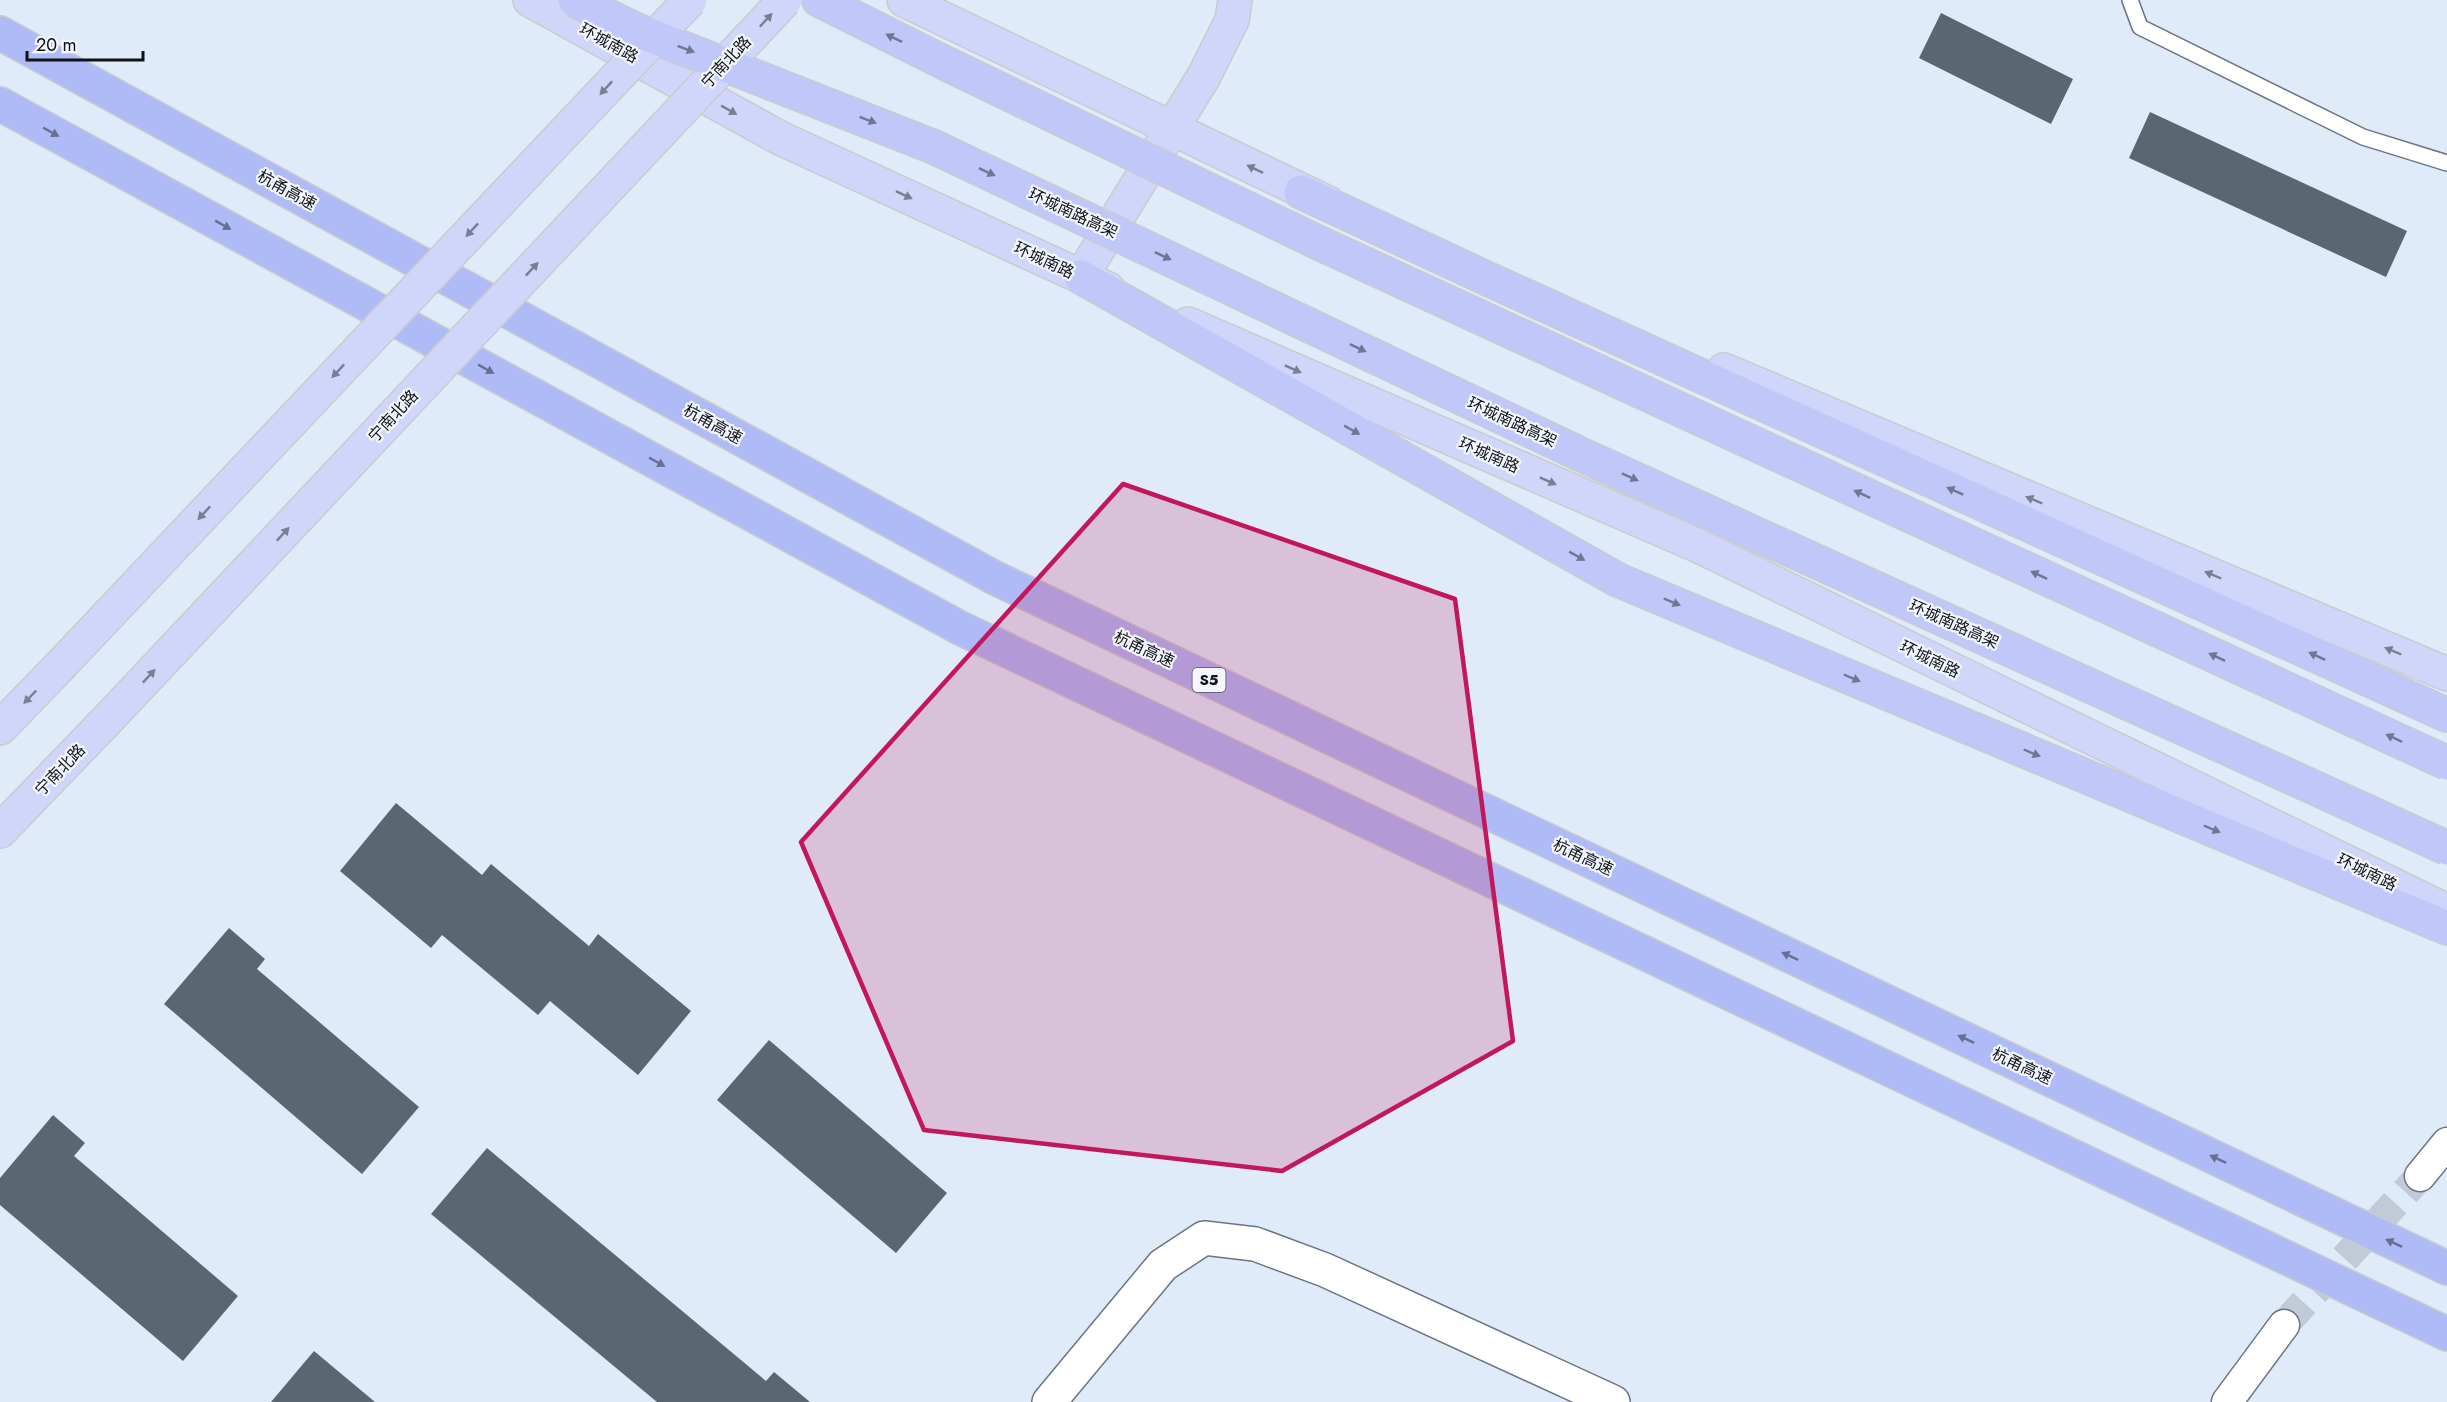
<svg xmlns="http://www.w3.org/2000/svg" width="2447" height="1402" font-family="Jost,'Noto Sans SC',sans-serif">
<rect width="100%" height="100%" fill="#dfebf9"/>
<!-- building -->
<path fill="#586770" d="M1941,13l132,66 -22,45 -132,-66z
M2150,112l257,119 -21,46 -257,-119z
M396,803l86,72 9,-11 98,82 9,-12 93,77 -53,64 -88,-74 -12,14 -96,-80 -11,13 -91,-77z
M229,928l36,31 -8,10 162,138 -57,67 -198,-170z
M769,1040l178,153 -51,60 -179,-153z
M53,1115l32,28 -11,13 164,140 -55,65 -183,-156v-27z
M487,1148l279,233 8,-9 36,30h-153l-226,-188z
M314,1351l61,51h-104z"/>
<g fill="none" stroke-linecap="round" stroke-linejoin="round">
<!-- minor-tunnel -->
<path stroke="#c0cbd7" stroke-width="30" stroke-dasharray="30 15" stroke-linecap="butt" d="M2284,1325l136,-149"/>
<!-- service casing -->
<g stroke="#6b7582" stroke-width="18">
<path id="service" d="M2130,0l10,27 223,110 84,26"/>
</g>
<!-- minor casing -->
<g stroke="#6b7582" stroke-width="33">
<path id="minor" d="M2420,1176l27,-33
M2227,1402l57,-77"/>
</g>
<!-- tertiary casing -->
<g stroke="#6b7582" stroke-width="36">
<path id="tertiary" d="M1049,1402l114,-137 41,-27 51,6 70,26 288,132"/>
</g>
<!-- primary casing -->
<g stroke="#cacbcc" stroke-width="36">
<path id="primary" d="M530,0l250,138 328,151
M904,0l424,203
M1081,277l123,-201 28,-56 3,-20
M1188,324l511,222 748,365
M1724,370l723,304
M0,728l60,-62
M0,831l109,-113"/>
</g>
<!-- trunk casing -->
<g stroke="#cacbcc" stroke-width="36">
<path id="trunk" d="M819,0l128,64
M1301,192l187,87 959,436
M1081,277l537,303 829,348"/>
</g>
<!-- motorway casing -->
<g stroke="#cacbcc" stroke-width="36">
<path id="motorway" d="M0,33l995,545 1452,690
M0,104l960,524 1487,706"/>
</g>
<!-- service -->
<use href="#service" stroke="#fff" stroke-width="15"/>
<!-- minor -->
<use href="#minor" stroke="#fff" stroke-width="30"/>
<!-- tertiary -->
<use href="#tertiary" stroke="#fff" stroke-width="33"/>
<!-- primary -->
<use href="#primary" stroke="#cfd6fa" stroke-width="33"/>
<!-- trunk -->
<use href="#trunk" stroke="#bfc8f8" stroke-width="33"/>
<!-- motorway -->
<use href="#motorway" stroke="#afbbf6" stroke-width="33"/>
<!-- primary-bridge casing -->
<g stroke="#cacbcc" stroke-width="36" stroke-linecap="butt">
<path id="primary-bridge" d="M60,666l630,-666
M109,718l676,-718"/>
</g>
<!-- trunk-bridge casing -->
<g stroke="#cacbcc" stroke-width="36" stroke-linecap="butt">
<path id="trunk-bridge" d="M575,0l59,29 300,118 648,308 865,393
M947,64l370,178 1130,521"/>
</g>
<!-- primary-bridge -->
<use href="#primary-bridge" stroke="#cfd6fa" stroke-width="33"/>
<!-- trunk-bridge -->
<use href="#trunk-bridge" stroke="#bfc8f8" stroke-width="33"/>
</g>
<!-- one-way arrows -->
<defs><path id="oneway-solid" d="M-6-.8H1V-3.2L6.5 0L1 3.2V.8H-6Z" transform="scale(1.5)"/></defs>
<g fill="#797e94">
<use href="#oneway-solid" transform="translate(766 20) rotate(-47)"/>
<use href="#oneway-solid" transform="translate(606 88) rotate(133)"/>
<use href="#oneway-solid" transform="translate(729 110) rotate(29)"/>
<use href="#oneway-solid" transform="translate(1255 169) rotate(-154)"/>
<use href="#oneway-solid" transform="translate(904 195) rotate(25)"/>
<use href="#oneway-solid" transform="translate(472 230) rotate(133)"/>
<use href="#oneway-solid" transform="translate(532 269) rotate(-47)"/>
<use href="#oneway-solid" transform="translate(1293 369) rotate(24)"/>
<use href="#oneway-solid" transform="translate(338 371) rotate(133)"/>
<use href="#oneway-solid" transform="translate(1548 481) rotate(24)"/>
<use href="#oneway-solid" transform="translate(2034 500) rotate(-157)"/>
<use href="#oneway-solid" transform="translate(204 513) rotate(133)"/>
<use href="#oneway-solid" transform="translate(283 534) rotate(-47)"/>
<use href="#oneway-solid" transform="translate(2213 575) rotate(-157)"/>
<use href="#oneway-solid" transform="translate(2393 651) rotate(-157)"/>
<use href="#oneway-solid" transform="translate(149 676) rotate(-47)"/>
<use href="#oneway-solid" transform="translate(30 697) rotate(134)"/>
</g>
<g fill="#707793">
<use href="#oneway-solid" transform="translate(894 38) rotate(-154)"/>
<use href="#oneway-solid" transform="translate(686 49) rotate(21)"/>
<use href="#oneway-solid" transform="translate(868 120) rotate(21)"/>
<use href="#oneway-solid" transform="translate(987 172) rotate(25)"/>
<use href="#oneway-solid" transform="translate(1163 256) rotate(25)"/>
<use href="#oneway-solid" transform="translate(1358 348) rotate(25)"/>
<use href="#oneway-solid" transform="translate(1352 430) rotate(29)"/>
<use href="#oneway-solid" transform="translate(1630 477) rotate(24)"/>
<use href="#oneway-solid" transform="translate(1955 491) rotate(-156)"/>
<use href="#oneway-solid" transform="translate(1862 494) rotate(-155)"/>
<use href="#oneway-solid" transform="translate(1577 556) rotate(29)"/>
<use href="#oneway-solid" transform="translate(2039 575) rotate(-155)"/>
<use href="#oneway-solid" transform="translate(1672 602) rotate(23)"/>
<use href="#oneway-solid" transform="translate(2317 656) rotate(-155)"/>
<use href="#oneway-solid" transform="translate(2217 657) rotate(-155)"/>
<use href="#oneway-solid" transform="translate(1852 678) rotate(23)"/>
<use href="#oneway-solid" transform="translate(2394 738) rotate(-155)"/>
<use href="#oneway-solid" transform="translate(2032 753) rotate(23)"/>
<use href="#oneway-solid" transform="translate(2212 829) rotate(23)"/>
</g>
<g fill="#676f92">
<use href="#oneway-solid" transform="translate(51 132) rotate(29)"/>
<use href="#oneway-solid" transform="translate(223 225) rotate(29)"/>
<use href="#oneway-solid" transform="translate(486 369) rotate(29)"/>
<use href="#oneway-solid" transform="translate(657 462) rotate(29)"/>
<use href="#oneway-solid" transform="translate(1790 956) rotate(-155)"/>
<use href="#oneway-solid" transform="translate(1966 1039) rotate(-155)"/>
<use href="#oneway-solid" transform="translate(2218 1159) rotate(-155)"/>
<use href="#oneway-solid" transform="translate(2394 1243) rotate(-155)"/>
</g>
<!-- marked area -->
<path fill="#c2185b" fill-opacity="0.2" stroke="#c2185b" stroke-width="4.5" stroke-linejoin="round" d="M1123,484l332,115 58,442 -231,130 -358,-41 -123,-288z"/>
<g text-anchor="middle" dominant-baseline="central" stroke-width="4.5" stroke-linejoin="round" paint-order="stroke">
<!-- shield labels -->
<rect fill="#f3f7fd" stroke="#53575d" stroke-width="1.5" x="1192.5" y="668" width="33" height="24" rx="4.5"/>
<g font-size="15" font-weight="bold" fill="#0f1318">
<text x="1209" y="680">S5</text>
</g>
<!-- street labels -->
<g font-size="16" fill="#0f1318" stroke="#f3f7fd">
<text transform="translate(609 43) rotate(29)">环城南路</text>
<text transform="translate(726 62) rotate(-47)">宁南北路</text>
<text transform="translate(287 190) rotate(29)">杭甬高速</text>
<text transform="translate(1073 213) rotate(25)">环城南路高架</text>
<text transform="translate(1044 260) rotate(25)">环城南路</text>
<text transform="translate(393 416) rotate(-47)">宁南北路</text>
<text transform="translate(1512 422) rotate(25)">环城南路高架</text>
<text transform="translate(713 424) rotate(29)">杭甬高速</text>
<text transform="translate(1489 455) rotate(24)">环城南路</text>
<text transform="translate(1954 624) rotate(24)">环城南路高架</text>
<text transform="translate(1144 649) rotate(25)">杭甬高速</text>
<text transform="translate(1930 659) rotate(26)">环城南路</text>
<text transform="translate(60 770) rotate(-46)">宁南北路</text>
<text transform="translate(1583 857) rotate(25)">杭甬高速</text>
<text transform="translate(2367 872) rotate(26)">环城南路</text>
<text transform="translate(2022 1066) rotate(25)">杭甬高速</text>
</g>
</g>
<!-- scale -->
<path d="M27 51v9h116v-9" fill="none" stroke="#0f1318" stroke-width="3"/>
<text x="36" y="51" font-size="18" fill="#0f1318" stroke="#f3f7fd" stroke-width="4.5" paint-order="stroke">20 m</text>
</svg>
